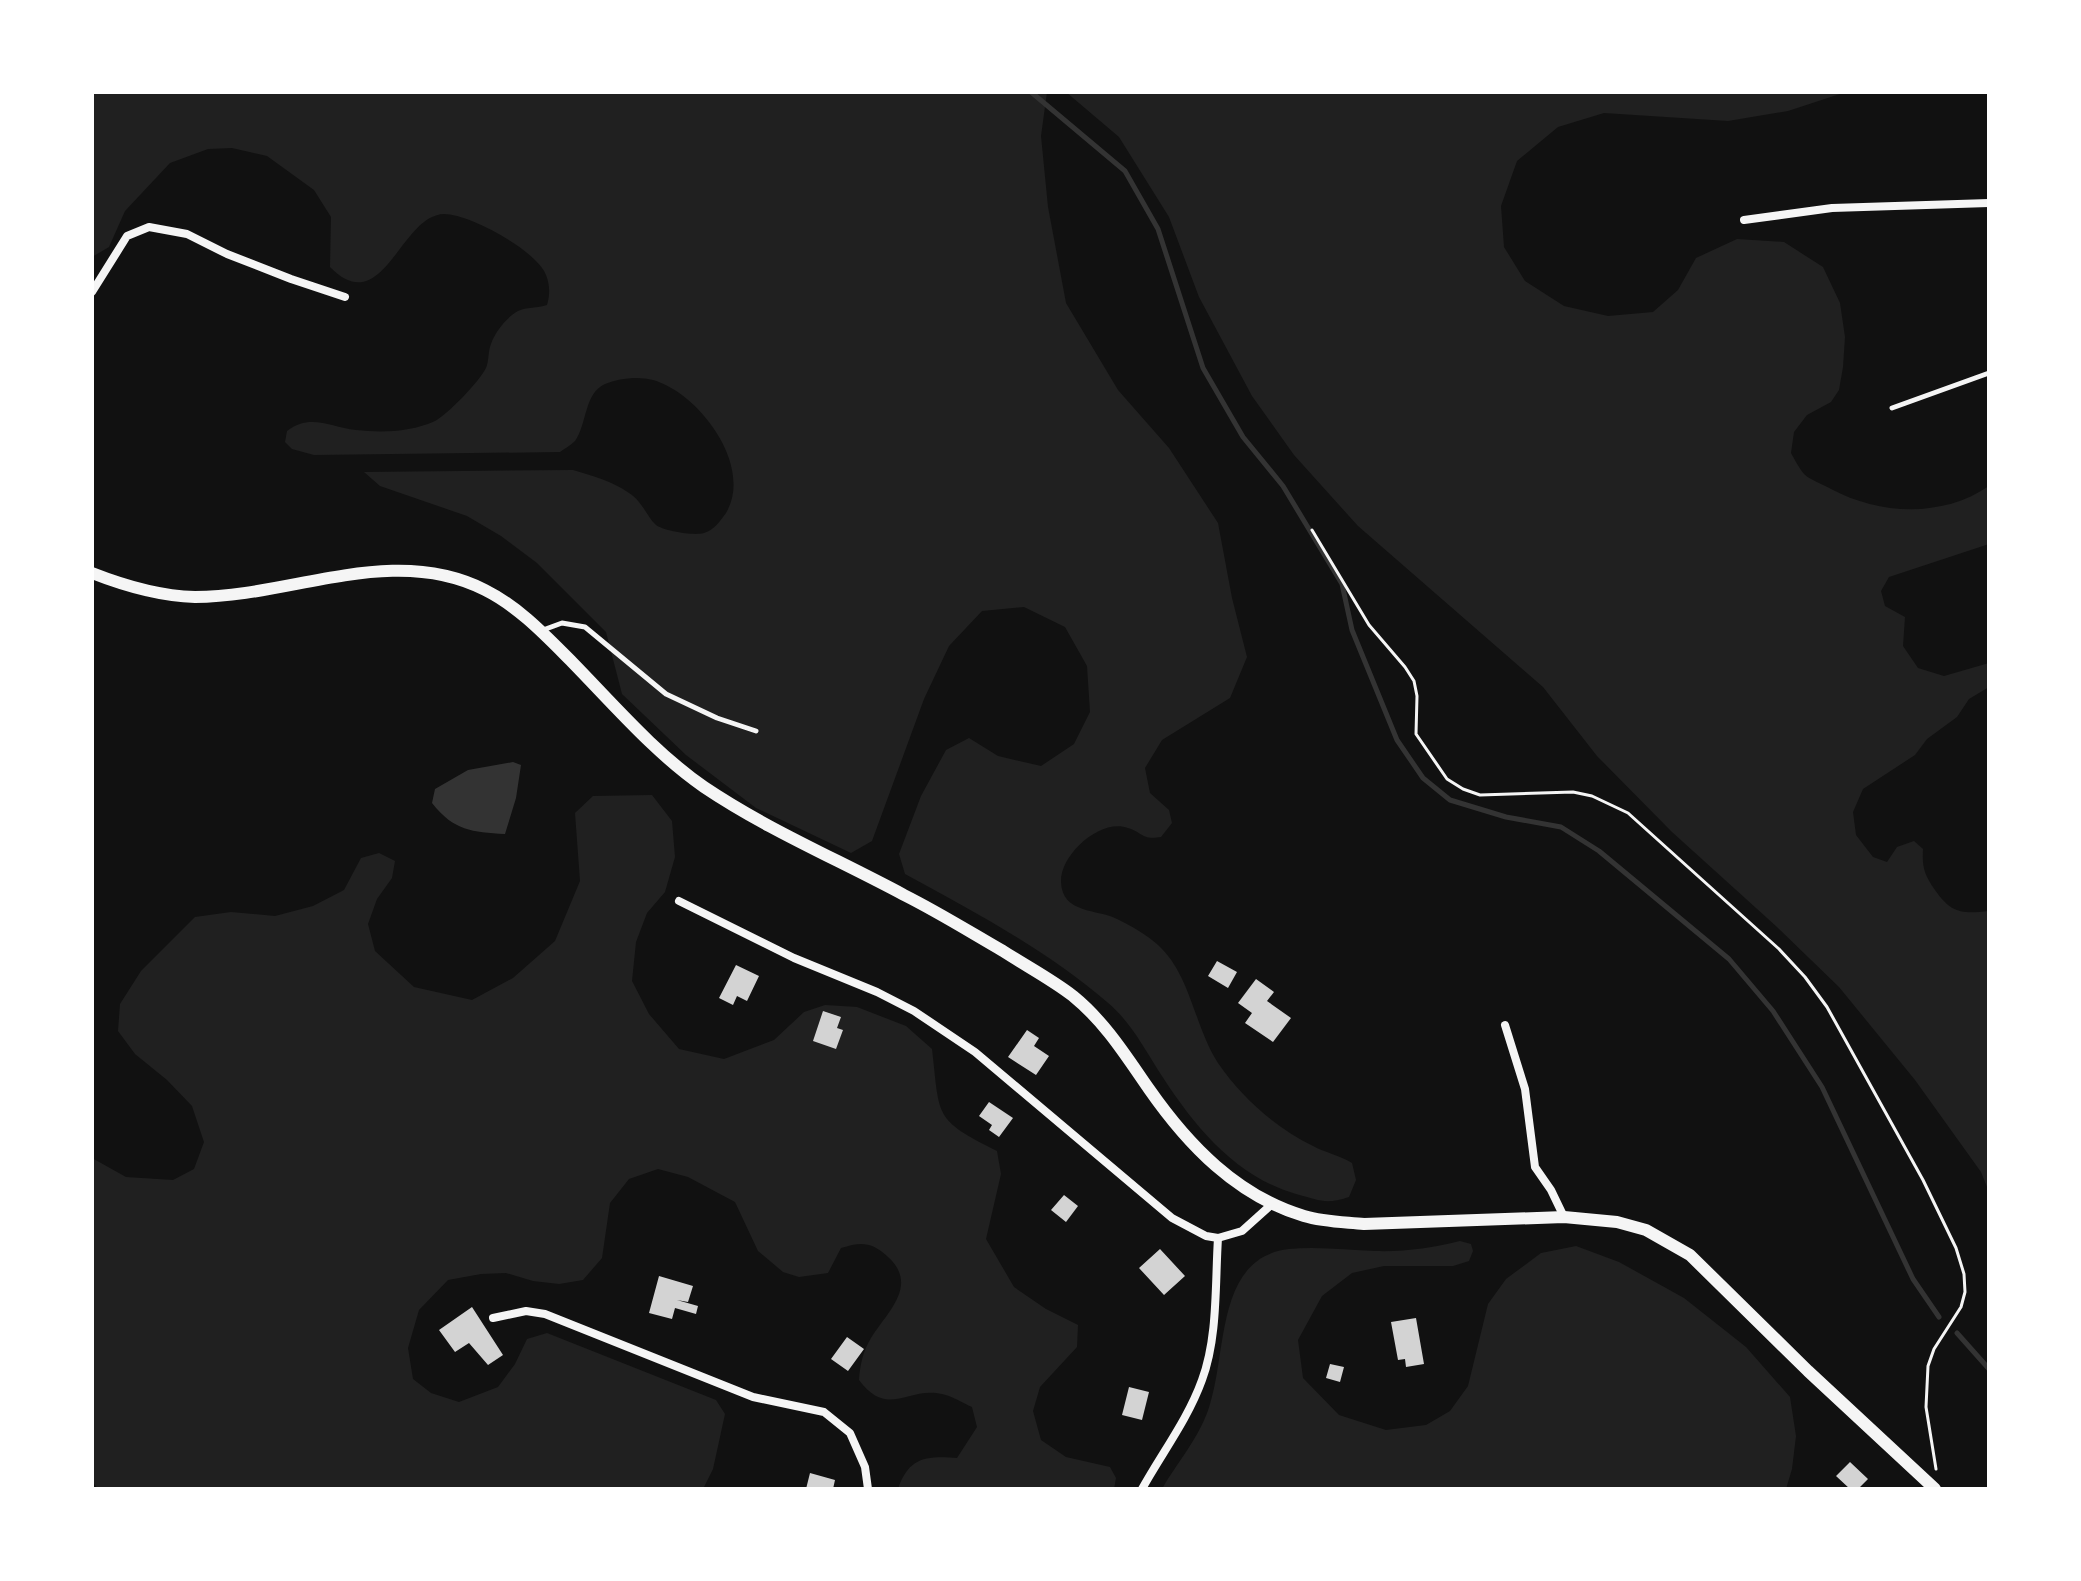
<svg xmlns="http://www.w3.org/2000/svg" width="2081" height="1581" font-family="'Archivo Narrow',sans-serif">
<rect width="100%" height="100%" fill="#111"/>
<!-- green -->
<path fill="#202020" d="M92,92h955l-6,44 7,71 18,96 52,87 51,58 49,75 14,75 15,59 -17,41 -68,42 -17,28 5,25 19,17 3,13 -11,14c-20,3 -17,-4 -33,-9 -28,-10 -68,27 -67,54 1,32 37,27 56,37 13,6 30,16 41,26 33,30 36,81 60,118 23,34 58,65 95,83 13,7 26,9 39,17l4,17 -7,17c-24,8 -29,3 -53,-3 -63,-18 -104,-71 -138,-124 -15,-24 -29,-50 -51,-68 -61,-52 -132,-90 -202,-128l-6,-20 22,-58 25,-46 23,-12 29,18 43,10 33,-22 16,-32 -3,-46 -22,-39 -41,-20 -42,4 -33,35 -25,53 -52,142 -21,12 -95,-45 -70,-53 -64,-61 -16,-62 -69,-69 -36,-27 -34,-20 -87,-30 -16,-14 209,-2c20,6 39,11 56,23 14,9 18,24 27,32 8,6 38,11 48,8 9,-2 17,-13 22,-20 28,-47 -27,-120 -73,-133 -14,-4 -34,-2 -48,4 -21,9 -18,41 -30,57 -4,4 -11,8 -15,11l-246,3 -22,-6 -7,-7 2,-11c23,-18 43,-4 69,-1 26,3 55,2 79,-9 13,-7 44,-39 51,-53 3,-7 2,-17 5,-24 4,-12 16,-27 27,-33 8,-4 20,-3 29,-6 3,-10 3,-20 -1,-30 -9,-24 -76,-61 -102,-61 -44,1 -61,107 -114,53l1,-50 -17,-27 -47,-34 -35,-8 -24,1 -38,14 -45,48 -16,36 -17,10z
M1066,92h780l-58,19 -60,10 -124,-8 -46,14 -41,34 -16,45 3,41 21,34 39,25 44,10 45,-4 25,-22 18,-32 41,-19 47,3 39,25 17,36 5,34 -2,30 -4,23 -8,12 -24,13 -13,17 -3,21c4,7 8,15 13,21 6,6 19,10 27,15 49,26 111,29 158,-3v58l-100,33 -8,14 4,15 20,11 -2,29 15,22 26,8 45,-13v24l-20,12 -12,18 -30,22 -12,16 -52,34 -10,23 3,23 17,22 14,5 10,-15 17,-6 9,8c-1,18 1,25 12,41 16,23 26,24 54,21v281l-8,-20 -66,-92 -76,-93 -62,-60 -105,-95 -75,-76 -54,-69 -185,-161 -64,-71 -42,-59 -53,-99 -30,-80 -50,-80z
M652,795l20,26 3,36 -10,35 -18,21 -11,29 -4,39 17,33 30,35 45,10 50,-19 30,-28 21,-7 32,2 49,19 26,23c8,68 1,70 65,102l4,23 -15,65 28,48 32,22 32,16 -1,22 -37,40 -7,24 8,29 25,17 44,10 6,11 -2,11h-216c11,-32 28,-33 59,-31l20,-31 -5,-20c-9,-4 -20,-11 -30,-13 -35,-8 -54,25 -83,-14 1,-15 4,-29 12,-42 16,-26 49,-53 16,-82 -16,-15 -27,-14 -46,-8l-13,25 -29,4 -16,-5 -25,-21 -23,-49 -47,-25 -30,-8 -29,10 -19,24 -8,55 -19,22 -24,4 -26,-3 -27,-8 -25,1 -33,6 -29,30 -11,38 5,31 18,14 28,9 39,-15 17,-23 12,-25 20,-6 169,67 9,14 -12,55 -10,20h-605l-6,-8v-323l34,19 47,3 21,-11 10,-27 -12,-36 -25,-26 -32,-26 -17,-23 2,-27 21,-33 54,-54 36,-5 44,4 38,-10 31,-16 17,-32 18,-5 16,8 -3,17 -15,21 -9,25 7,27 39,36 58,13 41,-22 42,-37 25,-60 -5,-68 18,-17z
M1460,1241l11,3 2,7 -4,10 -16,5h-69l-32,7 -30,23 -24,44 5,38 36,37 47,15 40,-5 24,-14 18,-25 20,-82 18,-25 35,-26 35,-7 43,16 65,36 62,49 44,50 6,39 -4,33 -6,20h-624c16,-28 39,-53 48,-85 17,-53 6,-147 79,-155 29,-3 58,1 86,2 29,1 57,-3 85,-10z"/>
<!-- water -->
<path fill="#333" d="M513,762l8,3 -5,33 -11,36c-33,-2 -51,-3 -73,-31l3,-14 33,-19z"/>
<g fill="none" stroke-linecap="round" stroke-linejoin="round">
<!-- stream -->
<path stroke="#333" stroke-width="5" d="M1031,92l94,79 33,58 45,139 40,69 40,49 59,98 10,46 45,110 26,38 27,22 56,17 55,10 38,24 130,108 44,52 49,76 91,192 26,38
M1957,1333l32,36"/>
</g>
<!-- building -->
<path fill="#d3d3d3" d="M1217,961l20,11 -9,16 -20,-12z
M736,965l23,11 -12,25 -10,-5 -4,9 -14,-7z
M1256,979l18,13 -7,9 24,17 -18,24 -28,-19 7,-10 -14,-10z
M823,1011l18,6 -4,11 6,2 -7,19 -23,-8z
M1027,1030l12,8 -5,8 15,10 -13,19 -28,-18z
M989,1102l24,16 -14,19 -10,-7 3,-5 -13,-9z
M1064,1195l14,11 -12,16 -15,-12z
M1160,1249l25,27 -21,19 -25,-27z
M659,1276l34,10 -5,16 -11,-2 21,6 -2,8 -21,-6 -3,11 -23,-6z
M472,1307l31,48 -15,10 -19,-22 -14,9 -16,-22z
M1416,1318l8,46 -18,3 -1,-8 -7,1 -7,-38z
M847,1337l17,12 -16,22 -17,-12z
M1330,1364l14,3 -4,15 -14,-4z
M1129,1387l20,5 -7,28 -20,-5z
M1850,1462l18,17 -10,10h-8l-14,-13z
M810,1473l25,7 -2,9h-27z"/>
<g fill="none" stroke-linecap="round" stroke-linejoin="round">
<!-- path -->
<path stroke="#f5f5f5" stroke-width="3" d="M1312,530l57,95 36,42 9,14 3,15 -1,38 31,45 16,10 17,6 93,-3 19,4 36,17 151,136 26,28 22,30 96,173 33,68 8,26 1,18 -4,15 -27,42 -6,17 -2,41 10,62"/>
<!-- service -->
<path stroke="#f5f5f5" stroke-width="5" d="M1892,408l97,-35
M543,630l19,-7 23,4 81,67 51,24 39,13"/>
<!-- minor -->
<path stroke="#f5f5f5" stroke-width="8" d="M1744,220l88,-12 157,-5
M92,292l35,-56 22,-9 38,7 40,20 64,25 54,18
M679,901l115,57 83,34 37,19 61,41 197,166 34,18 12,2
M1505,1025l20,64 10,78 16,23 13,27
M493,1318l33,-7 19,3 208,83 71,15 26,21 15,34 3,22
M1142,1489c20,-36 46,-70 60,-109 16,-43 13,-96 16,-142l24,-7 30,-27"/>
<!-- tertiary -->
<path stroke="#f5f5f5" stroke-width="12" d="M92,573c33,13 67,23 103,24 96,0 198,-54 290,-7 34,17 61,46 87,72 42,43 83,91 132,125 64,43 133,72 200,108 34,17 66,37 99,56 23,15 48,28 70,45 32,26 53,60 76,93 39,56 88,107 155,127 20,6 41,6 60,8l200,-7 53,5 29,8 44,25 118,116 127,118"/>
</g>
<!-- border -->
<rect width="2081" height="1581" fill="none" stroke="#ffffff" stroke-width="188"/>
</svg>
